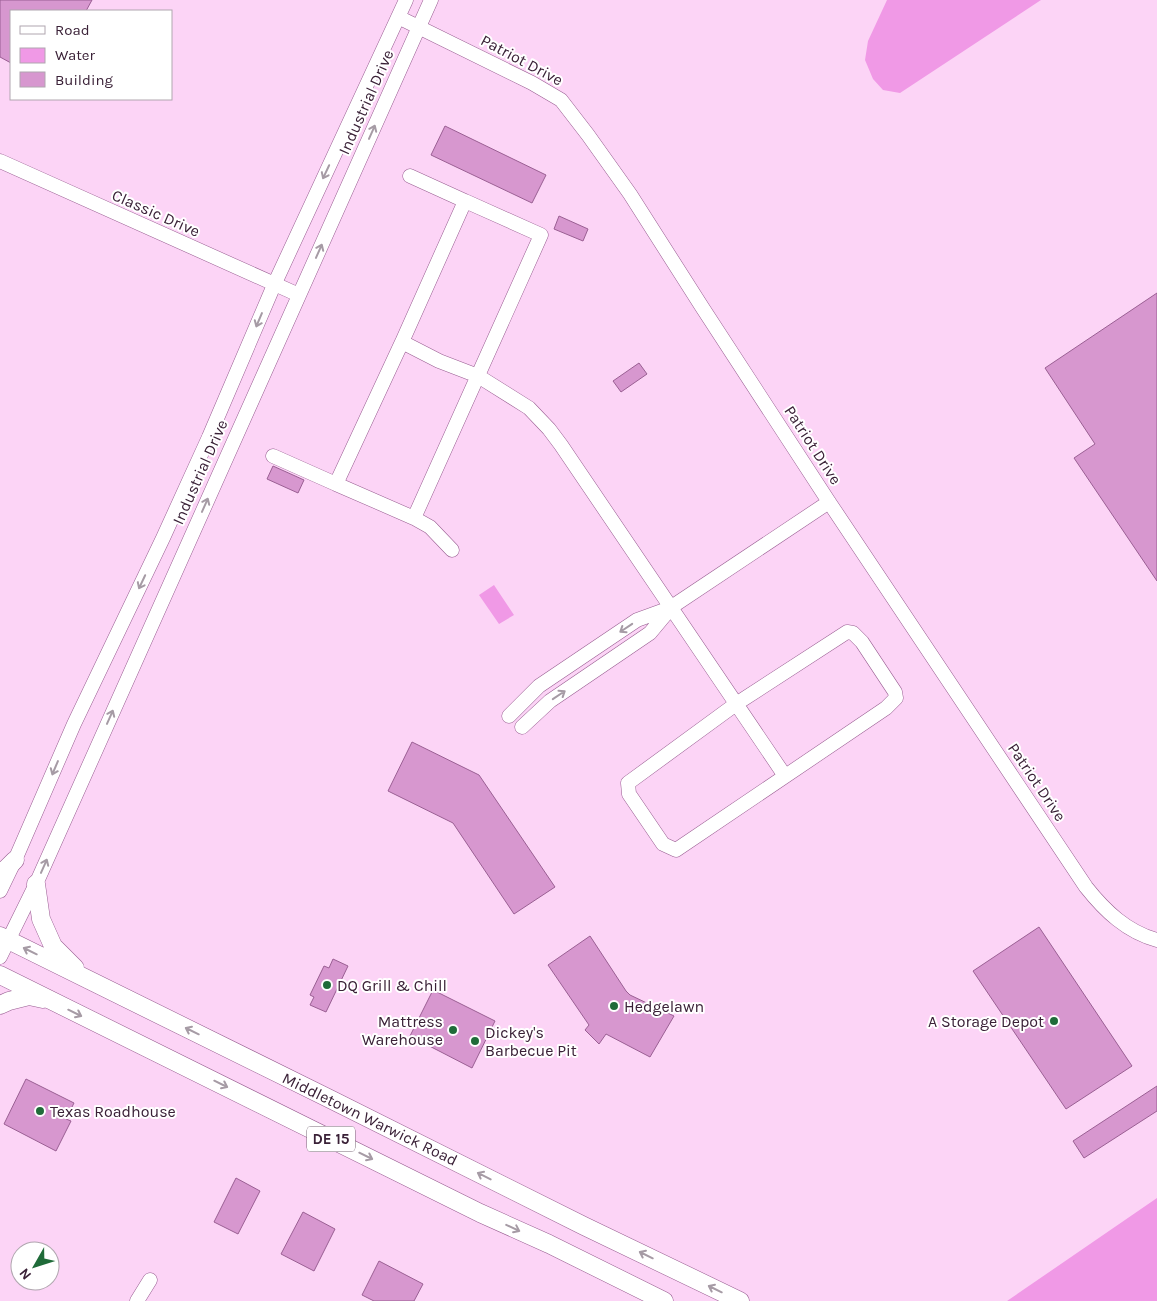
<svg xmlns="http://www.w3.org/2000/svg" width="1157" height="1301" font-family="Karla,sans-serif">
<rect width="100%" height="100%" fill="#fcd4f6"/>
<!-- water -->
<path fill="#f099e6" d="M887,0h154l-141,93 -17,-3 -10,-11 -8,-19 3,-19z
M494,585l20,30 -15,9 -20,-29z
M1157,1198v103h-150z"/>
<!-- building -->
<path fill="#d797cf" stroke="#9a5f93" d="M0,0h92l-6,11h-75v52l-11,-6z
M445,126l101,49 -14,28 -101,-48z
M559,216l29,13 -5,12 -29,-12z
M1157,293v288l-83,-123 21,-14 -50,-76z
M639,363l8,11 -26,18 -8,-11z
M273,466l31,14 -6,13 -31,-14z
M412,742l67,33 76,112 -41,27 -61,-91 -65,-32z
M1039,927l93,139 -66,43 -93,-138z
M590,936l36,55 4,4 44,21 -24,41 -44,-23 -7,10 -14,-14 4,-5 -41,-60z
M333,959l15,7 -22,46 -16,-7 4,-8 -4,-2 14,-29 5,2z
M433,990l62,31 -23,47 -62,-32z
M26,1079l48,24 -8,16 5,2 -15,30 -52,-27z
M1157,1086v25l-73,47 -11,-17z
M236,1178l24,13 -22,43 -24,-12z
M303,1212l32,17 -21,42 -33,-17z
M379,1261l44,23 -9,17h-40l-12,-6z"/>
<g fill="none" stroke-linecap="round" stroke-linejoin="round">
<!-- minor casing -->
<g stroke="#985d91" stroke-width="15">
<path id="minor" d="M398,17l134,66 29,17 27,35 42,59 72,113 127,195 257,385c19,24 41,45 71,53
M0,161l299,134
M410,176l55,25
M402,342l63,-141 76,34 -127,283 -78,-34 66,-142 37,19 39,15 51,32 20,21 12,16 224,331
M273,456l63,28
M414,518l16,9 22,23
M847,632l6,1 9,9 33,50 1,6 -10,10 -210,142 -13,-6 -34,-50 -1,-11 108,-79z
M509,716l30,-30 98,-66 33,-12 159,-106
M522,727l28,-26 100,-68 20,-24
M0,891l15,-31 59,-136 89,-186 46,-101 65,-152 132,-285
M0,957l36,-73 395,-884
M137,1301l13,-21"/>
</g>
<!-- major casing -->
<g stroke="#985d91" stroke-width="19">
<path id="major" d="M0,875l15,-15
M36,884l5,35 12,27 22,22
M0,936l330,163 254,127 156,75
M0,975l480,238 69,31 115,57
M0,1005l9,-4 20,-5 14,3"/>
</g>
<!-- minor -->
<use href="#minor" stroke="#fff" stroke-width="14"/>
<!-- major -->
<use href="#major" stroke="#fff" stroke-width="18"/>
</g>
<!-- one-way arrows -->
<defs><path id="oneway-shaft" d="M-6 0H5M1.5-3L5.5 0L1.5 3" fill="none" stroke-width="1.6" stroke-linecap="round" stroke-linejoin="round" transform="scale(1.25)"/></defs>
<g stroke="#a69ba5">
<use href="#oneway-shaft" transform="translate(372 132) rotate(-66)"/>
<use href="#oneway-shaft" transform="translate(326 172) rotate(115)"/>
<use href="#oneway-shaft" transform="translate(319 251) rotate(-66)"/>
<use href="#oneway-shaft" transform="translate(259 320) rotate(113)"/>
<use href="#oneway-shaft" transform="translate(205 505) rotate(-66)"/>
<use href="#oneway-shaft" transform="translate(142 582) rotate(115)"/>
<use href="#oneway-shaft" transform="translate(626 628) rotate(146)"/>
<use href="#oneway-shaft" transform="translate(559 695) rotate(-34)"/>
<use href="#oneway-shaft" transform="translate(110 717) rotate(-66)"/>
<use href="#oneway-shaft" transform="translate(55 768) rotate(113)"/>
<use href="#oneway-shaft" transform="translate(44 866) rotate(-66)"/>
<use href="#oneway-shaft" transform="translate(30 951) rotate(-154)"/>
<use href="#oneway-shaft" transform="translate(75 1013) rotate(26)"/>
<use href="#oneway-shaft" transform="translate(192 1031) rotate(-154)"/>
<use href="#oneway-shaft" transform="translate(221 1084) rotate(26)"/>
<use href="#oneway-shaft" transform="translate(366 1156) rotate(26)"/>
<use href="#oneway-shaft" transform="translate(484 1176) rotate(-153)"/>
<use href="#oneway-shaft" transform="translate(513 1228) rotate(25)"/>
<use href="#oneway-shaft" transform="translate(646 1255) rotate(-154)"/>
<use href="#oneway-shaft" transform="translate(715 1289) rotate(-154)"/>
</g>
<!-- markers -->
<g fill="#1f6b39" stroke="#fff" stroke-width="2">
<circle cx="327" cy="985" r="5"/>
<circle cx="614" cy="1006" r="5"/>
<circle cx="1054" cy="1021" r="5"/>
<circle cx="453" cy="1030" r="5"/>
<circle cx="475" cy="1041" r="5"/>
<circle cx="40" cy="1111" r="5"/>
</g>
<g text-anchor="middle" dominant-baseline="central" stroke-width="4" stroke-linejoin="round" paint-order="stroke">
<!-- shield labels -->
<rect fill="#fff" stroke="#756473" stroke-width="1" x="307" y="1126.5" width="48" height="25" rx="4"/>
<g font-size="15" font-weight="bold" fill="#3a2137">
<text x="331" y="1139">DE 15</text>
</g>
<!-- street labels -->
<g font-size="16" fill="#3a2137" stroke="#fff">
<text transform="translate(522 60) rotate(28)">Patriot Drive</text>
<text transform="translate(366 102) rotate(-66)">Industrial Drive</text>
<text transform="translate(156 213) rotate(24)">Classic Drive</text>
<text transform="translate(813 445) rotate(57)">Patriot Drive</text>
<text transform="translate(200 472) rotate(-66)">Industrial Drive</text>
<text transform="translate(1037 782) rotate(56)">Patriot Drive</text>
<text transform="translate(370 1119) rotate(26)">Middletown Warwick Road</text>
</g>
<!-- poi labels -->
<g font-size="16" fill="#3a2137" stroke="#fff" text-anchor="start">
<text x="337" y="985">DQ Grill &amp; Chill</text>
<text x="624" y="1006">Hedgelawn</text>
<text x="443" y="1021" text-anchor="end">Mattress<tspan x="443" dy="18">Warehouse</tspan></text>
<text x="1044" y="1021" text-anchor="end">A Storage Depot</text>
<text x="485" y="1032">Dickey's<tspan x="485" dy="18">Barbecue Pit</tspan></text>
<text x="50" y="1111">Texas Roadhouse</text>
</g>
</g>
<!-- legend -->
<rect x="10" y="10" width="162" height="90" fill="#ffffff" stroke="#b0a6af"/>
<rect x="20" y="26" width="25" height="8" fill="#ffffff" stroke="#b0a6af"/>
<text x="55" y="35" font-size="15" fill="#3a2137">Road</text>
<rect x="20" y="48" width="25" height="15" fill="#f099e6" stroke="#b0a6af"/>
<text x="55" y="60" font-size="15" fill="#3a2137">Water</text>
<rect x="20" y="72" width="25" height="15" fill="#d797cf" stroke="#b0a6af"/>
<text x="55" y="85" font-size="15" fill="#3a2137">Building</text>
<!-- north arrow -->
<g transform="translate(35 1266) rotate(231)"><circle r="24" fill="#ffffff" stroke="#b0a6af"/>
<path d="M0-4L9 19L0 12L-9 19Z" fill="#1f6b39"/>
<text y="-8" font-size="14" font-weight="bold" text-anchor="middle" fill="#3a2137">N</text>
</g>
</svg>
